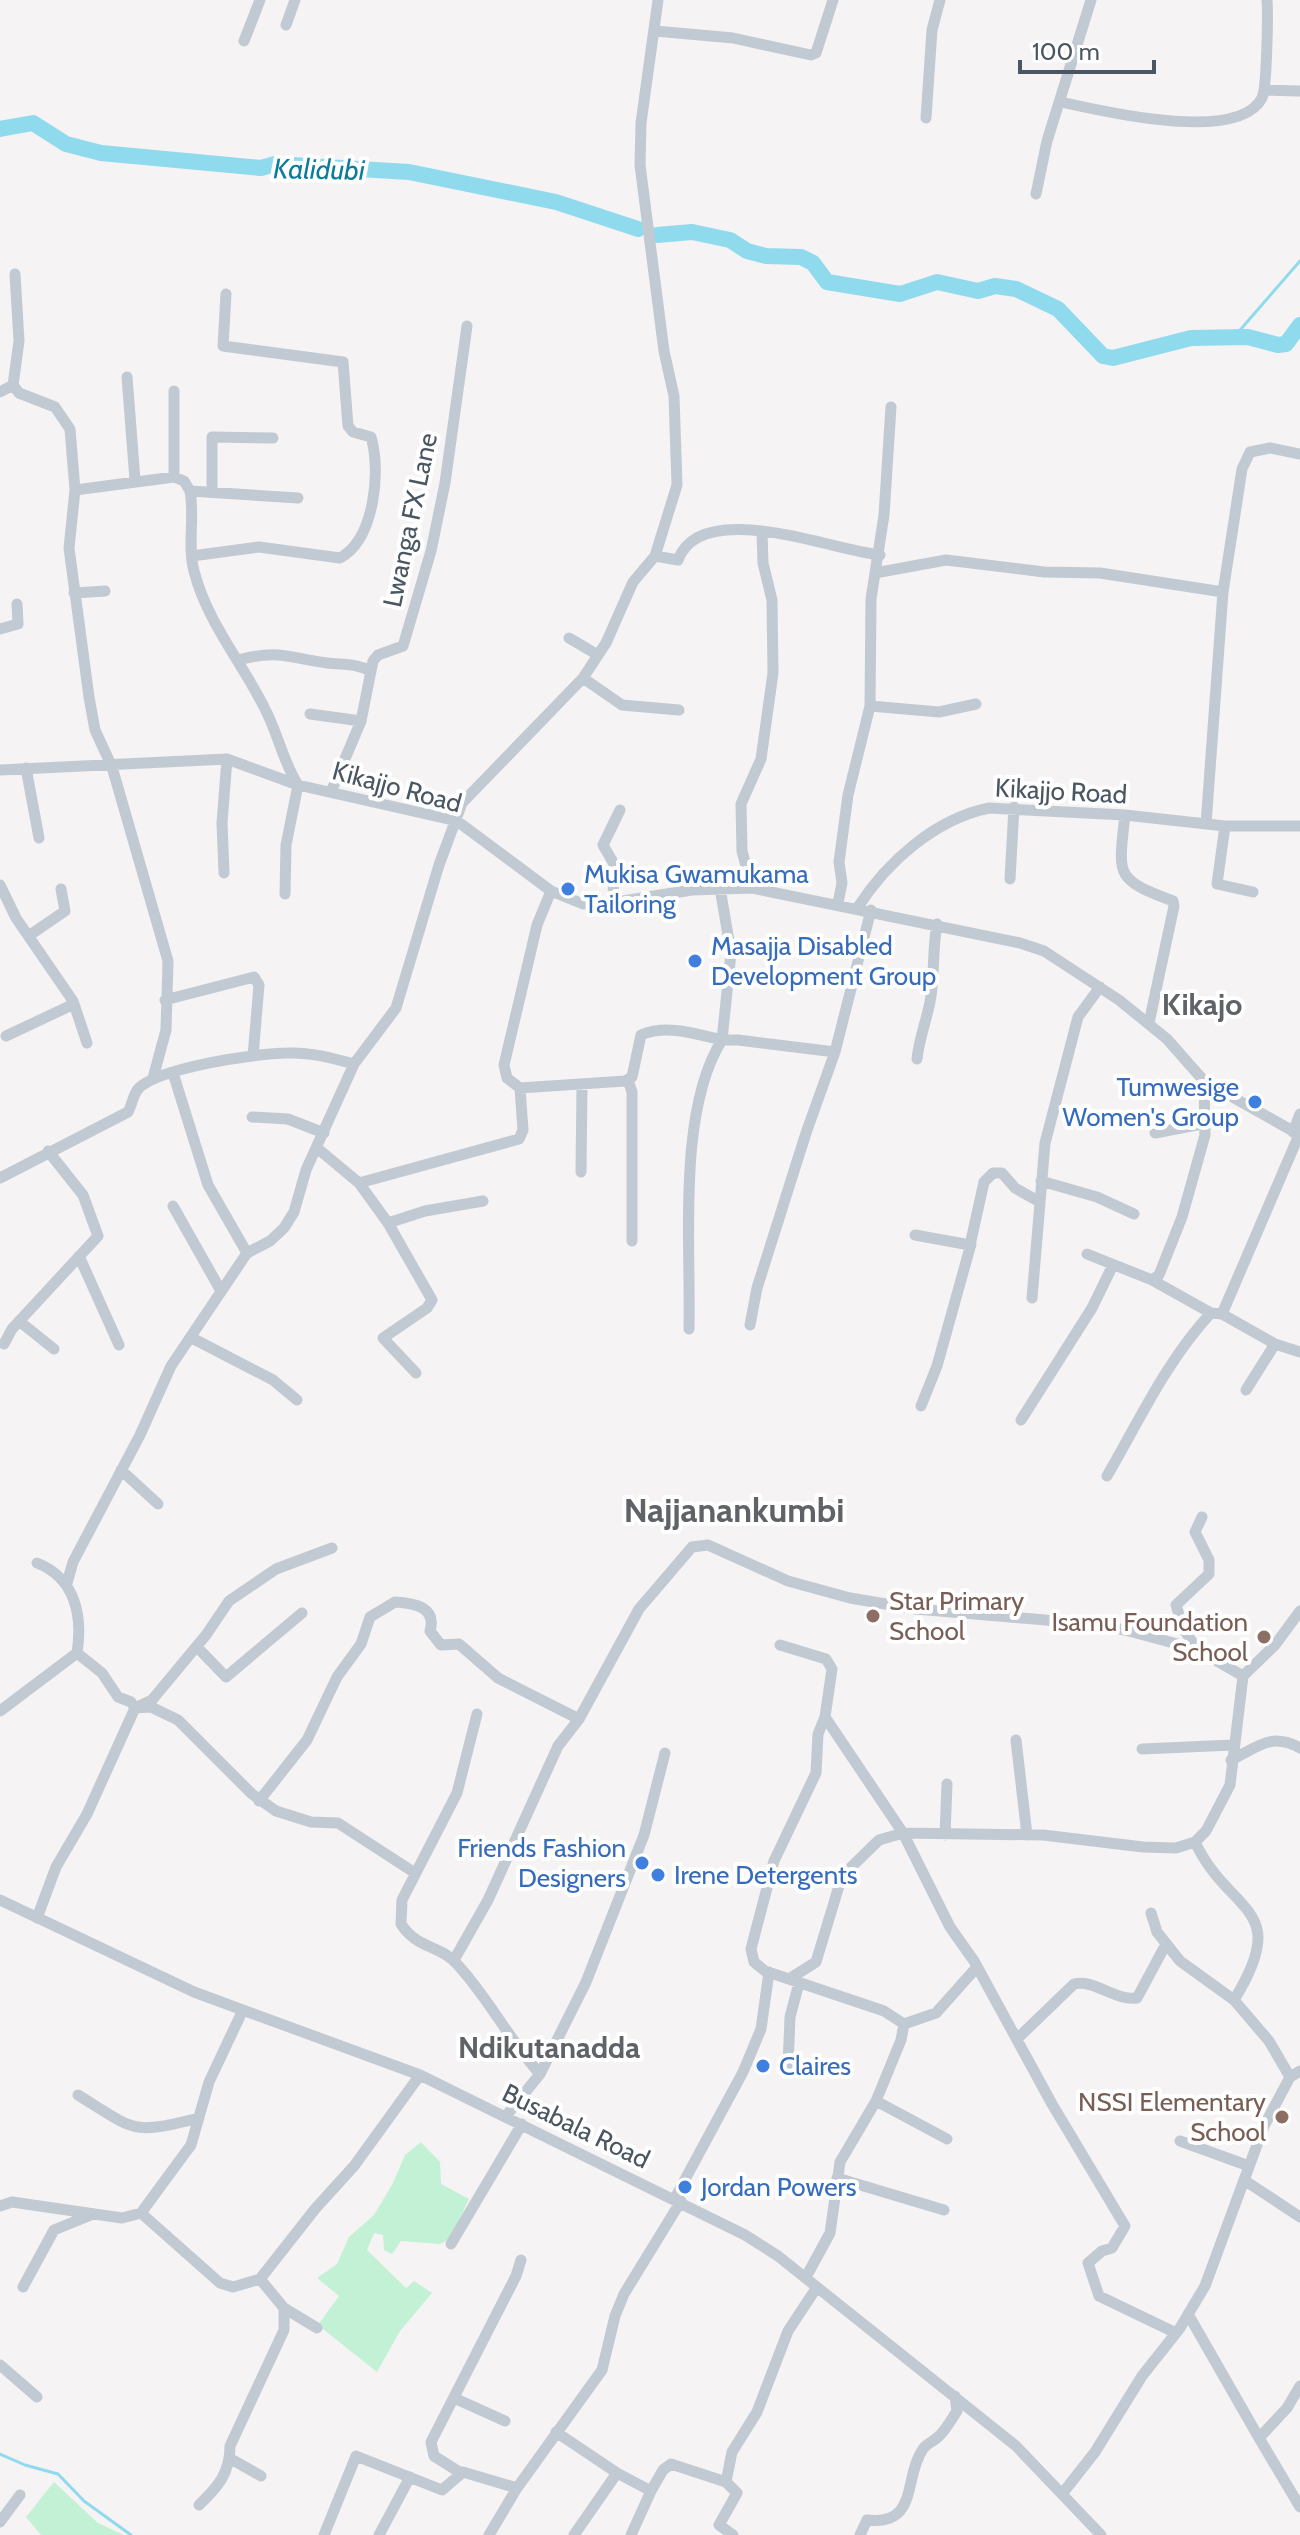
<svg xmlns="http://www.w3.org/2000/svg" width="1300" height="2535" font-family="Cabin,sans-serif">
<rect width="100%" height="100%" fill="#f5f3f3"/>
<!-- green -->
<path fill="#c3f1d5" d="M421,2142l19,20 1,22 28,15 -19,40 -10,5 -39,-3 -9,13 -8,-4 -1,-15 -9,-2 -7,17 39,38 8,-7 18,12 -32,38 -23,41 -59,-47 21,-29 -22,-18 20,-14 12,-27 25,-22 19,-32 12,-28z
M54,2482l44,41 26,12h-83l-15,-18z"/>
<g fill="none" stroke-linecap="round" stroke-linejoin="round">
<!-- stream -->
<path stroke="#90daee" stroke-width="3" d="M1234,337l66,-76
M0,2454l25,11 33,9 26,27 47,34"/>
<!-- river -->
<path stroke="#90daee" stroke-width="16" d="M0,129l33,-6 33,21 35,9 160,15 14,-4 134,8 147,30 82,27
M657,235l35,-3 38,8 17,11 19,5 35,1 12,6 14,19 73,12 37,-12 41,9 17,-5 21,3 42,20 45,47 10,2 78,-20 57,-1 30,8 8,-1 14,-19"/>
<!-- minor -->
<path stroke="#c1cad2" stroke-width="11" d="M286,25l9,-25
M655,31l78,7 78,17 5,-2 17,-53
M244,41l16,-41
M1265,90l35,1
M1061,102c41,9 177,42 201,-4 5,-11 6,-83 5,-98
M926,118l6,-88 8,-30
M1036,194l11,-53 44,-141
M15,274l4,67 -6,44 6,8 36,14 15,22 5,61 -6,58 20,149 6,33 17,37 56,194 -2,69 -13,48
M127,377l8,103
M0,392l13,-7
M174,477v-86
M75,490l99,-13 10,4 6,10c5,26 -3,54 4,80 13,51 47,90 70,136 14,26 19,55 34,78l-12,60 -1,49
M190,491l108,7
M212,492v-55l61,1
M192,556l67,-9 81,11c35,-19 41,-88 31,-121l-18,-5 -5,-6 -5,-64 -120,-16 3,-52
M655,556l23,4c23,-63 153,-10 202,-5
M875,573l71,-13 98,12 56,1 123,19
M74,593l31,-2
M0,629l18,-5 -1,-20
M569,638l29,17
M238,660c42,-11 50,-2 89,3 17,2 28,0 44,8
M583,678l39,27 57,5
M870,706l69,6 37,-8
M310,714l51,7
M26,768l13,70
M0,770l227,-11 71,26 159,36 94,70 32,13 27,-1 82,-13 60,-2 268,55 24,8 75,49 48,39 37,42 96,54
M331,792l30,-71 12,-60 5,-6 25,-9 28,-95 14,-68 22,-157
M1125,815c-7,62 -10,64 48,86l1,5 -25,117
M1206,824l17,-232 19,-123 8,-17 20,-4 30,6
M1225,826l-8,58 36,8
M224,873l-2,-50 5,-64
M1010,879l4,-72
M0,885l16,33 57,83 14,42
M752,888l-10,-37 -1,-47 20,-45 12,-86 -1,-73 -9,-37 -1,-30
M551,891l-14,34 -33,140 3,13 13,10 105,-7 7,-4 9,-42c26,-11 55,-1 81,5l9,-87 -11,-65
M613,903l1,-39 -11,-19 17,-35
M838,903l4,-20 -3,-21 9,-67 22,-89 1,-107 13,-84 7,-108
M858,907c29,-45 77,-88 131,-99l136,7 100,11h75
M30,935l35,-24 -4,-22
M165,1000l89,-23 5,8 -6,71
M6,1036l68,-32
M917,1059c2,-20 9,-37 13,-57 5,-25 2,-51 7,-78
M173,1073l35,112 39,68
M628,1080l4,12v149
M252,1117l36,2 36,14
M1293,1132l7,-18
M1155,1133l47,-9
M317,1148l42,35 160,-44 4,-9 -3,-42
M581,1172l1,-86
M0,1178l128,-66c4,-7 5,-17 10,-23 19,-21 119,-36 149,-36 23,-1 45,5 67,11
M1041,1181l56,16 37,17
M359,1183l29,40 37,-12 58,-10
M173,1206l48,85
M388,1223l44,77 -5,8 -44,30 33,35
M915,1235l55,10 14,-63 9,-9h9l13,15 23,13
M1087,1254l65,26 59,33 11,1 77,-179
M79,1256l40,89
M1152,1280l7,-5 23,-58 23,-82 -1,-54
M1032,1298l13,-155 33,-126 22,-30
M1222,1314l53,30 -29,46
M19,1321l35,28
M750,1325l7,-37 49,-155 29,-81
M689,1329c2,-83 -12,-218 33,-289h16l97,12 36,-142
M192,1338l81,42 24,20
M4,1344l8,-15 86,-93 -15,-41 -35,-44
M1275,1344l25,8
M921,1406l16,-40 34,-122
M1021,1420l71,-112 20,-41
M121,1470l37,34
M1107,1476c32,-55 60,-116 104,-163
M67,1583l6,-21 67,-127 31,-69 76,-113 23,-12 14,-13 10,-16 12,-42 48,-106 42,-56 43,-143 23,-62 121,-125 23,-35 27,-61 22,-26 22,-71 -3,-89 -10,-45 -24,-186 1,-42 17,-123
M780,1645l46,14 6,10 -7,48 -7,17 -2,39 -42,88 -23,88 3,13 11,9 119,40 20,13 -3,16 -25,61
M197,1647l29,30 76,-64
M1196,1648l-13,-20 -7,-23 33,-31v-14l-14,-28 7,-15
M77,1653l25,20 16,24 13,5 4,6 17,-8 54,-65 23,-34 47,-32 56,-21
M0,1711l77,-58c6,-38 -2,-75 -40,-90
M477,1714l-20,79 -55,107 -1,24c16,25 39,21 55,39 32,34 53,77 84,111
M825,1717l78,116 47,94 24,34 78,143 73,122 -13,22 -10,3 -14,12 11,33 77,37
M1016,1740l11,95
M1142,1749l91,-4
M1231,1760c27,-13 40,-28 69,-12
M259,1801l48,-61 30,-63 24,-33 9,-27 25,-15c19,1 42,5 35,29l11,14 18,-1 39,34 81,41
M945,1835l2,-51
M1195,1842c34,73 98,63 39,158
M0,1900l194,92 226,83 325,160 33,21 238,190 85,89
M1151,1913l6,19 23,29 54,39 35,41 21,36
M37,1918l19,-51 31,-53 48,-106 16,-1 27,13 74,74 24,17 35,11 27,1 77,50
M454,1960l34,-60 70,-154 21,-27 60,-110 53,-62 16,-2 80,36 62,17 66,11 176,15 33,6 71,19 47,27
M789,1979l27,-17 26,-86 37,-36 24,-7 140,2 100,12 33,1 19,-6 11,-11 24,-46 13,-109 32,-31 25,-34
M904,2024l32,-11 41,-46
M1018,2038l56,-54c21,-5 40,17 63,14l29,-54
M788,2066l2,-49 9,-34
M78,2095c58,36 53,40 121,23
M506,2116l34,-42 46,-92 58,-147 21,-82
M1180,2141l69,25
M837,2178l107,32
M1244,2180l56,37
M675,2198l68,-126 18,-43 8,-57
M0,2206l12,-4 110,16 19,-5 50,-68 18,-63 33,-70
M141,2213l79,70 13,4 27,-8 55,-70 39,-43 66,-91
M451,2244l71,-120
M806,2277l24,-44 10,-71 36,-61 71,38
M260,2279l24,29 33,20
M23,2287l31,-57 37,-15
M1188,2314l71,124
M0,2365l37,32
M1300,2386l-13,22 -28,30 41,69
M454,2398l51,23
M556,2432l61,41 34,18 12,-21 8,-6 55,18
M231,2459l30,17
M461,2473l-27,-17 -3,-14 85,-166 5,-16
M1062,2494l33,-42 47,-76 38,-48 25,-42 59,-160 26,-49 10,-6
M199,2505c19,-18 31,-32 31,-59l54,-116v-22
M0,2522l20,-27
M324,2535l32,-79 86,34 21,-18 54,16
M379,2535l31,-58
M489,2535l28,-47 85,-118 13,-54 9,-22 57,-93
M574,2535l43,-62
M631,2535l20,-44
M733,2535l-14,-10 18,-32 -11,-11 6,-30 25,-40 31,-81 29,-44
M860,2535l7,-15c52,6 36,-42 56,-71 4,-6 10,-7 15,-12 8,-7 13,-17 19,-26l-2,-15"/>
</g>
<!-- markers -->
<g fill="#3f7fe0" stroke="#fff" stroke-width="3">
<circle cx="568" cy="889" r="8"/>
<circle cx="695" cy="961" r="8"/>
<circle cx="1255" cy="1102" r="8"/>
<circle cx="642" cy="1863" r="8"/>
<circle cx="658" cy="1875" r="8"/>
<circle cx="763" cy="2066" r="8"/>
<circle cx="685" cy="2187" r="8"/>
</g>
<g fill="#8d6e63" stroke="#fff" stroke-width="3">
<circle cx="873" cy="1616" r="8"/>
<circle cx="1264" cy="1637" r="8"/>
<circle cx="1282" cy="2117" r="8"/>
</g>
<g text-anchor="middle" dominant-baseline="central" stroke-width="8" stroke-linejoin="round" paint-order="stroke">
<!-- street labels -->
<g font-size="26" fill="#4a5661" stroke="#fff">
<text transform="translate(410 520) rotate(-78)">Lwanga FX Lane</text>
<text transform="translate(397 787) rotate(15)">Kikajjo Road</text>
<text transform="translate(1061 791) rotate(3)">Kikajjo Road</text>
<text transform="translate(576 2126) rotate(26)">Busabala Road</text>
</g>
<!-- shop labels -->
<g font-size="26" fill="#366cbe" stroke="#fff" text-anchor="start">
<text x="584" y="874">Mukisa Gwamukama<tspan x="584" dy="30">Tailoring</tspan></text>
<text x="711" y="946">Masajja Disabled<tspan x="711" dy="30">Development Group</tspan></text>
<text x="1239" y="1087" text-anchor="end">Tumwesige<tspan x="1239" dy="30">Women's Group</tspan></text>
<text x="626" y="1848" text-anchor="end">Friends Fashion<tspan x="626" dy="30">Designers</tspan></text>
<text x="674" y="1875">Irene Detergents</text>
<text x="779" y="2066">Claires</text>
<text x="701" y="2187">Jordan Powers</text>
</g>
<!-- education labels -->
<g font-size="26" fill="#785e54" stroke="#fff" text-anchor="end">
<text x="889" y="1601" text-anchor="start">Star Primary<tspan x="889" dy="30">School</tspan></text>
<text x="1248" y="1622">Isamu Foundation<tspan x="1248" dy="30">School</tspan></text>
<text x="1266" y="2102">NSSI Elementary<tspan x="1266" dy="30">School</tspan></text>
</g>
<!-- water labels -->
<g font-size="28" font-style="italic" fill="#0c7c9b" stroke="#fff">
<text transform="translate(319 169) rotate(1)">Kalidubi</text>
</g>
<!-- quarter labels -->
<g font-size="30" font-weight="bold" fill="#5f6368" stroke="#fff">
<text x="1202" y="1004">Kikajo</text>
<text x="549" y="2047">Ndikutanadda</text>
</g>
<!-- district labels -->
<g font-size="34" font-weight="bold" fill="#5f6368" stroke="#fff">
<text x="734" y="1510">Najjanankumbi</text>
</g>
</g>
<!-- scale -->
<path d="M1020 60v12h134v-12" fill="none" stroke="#4a5661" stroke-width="4"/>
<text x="1032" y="60" font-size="24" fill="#4a5661" stroke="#ffffff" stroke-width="6" paint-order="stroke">100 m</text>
</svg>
